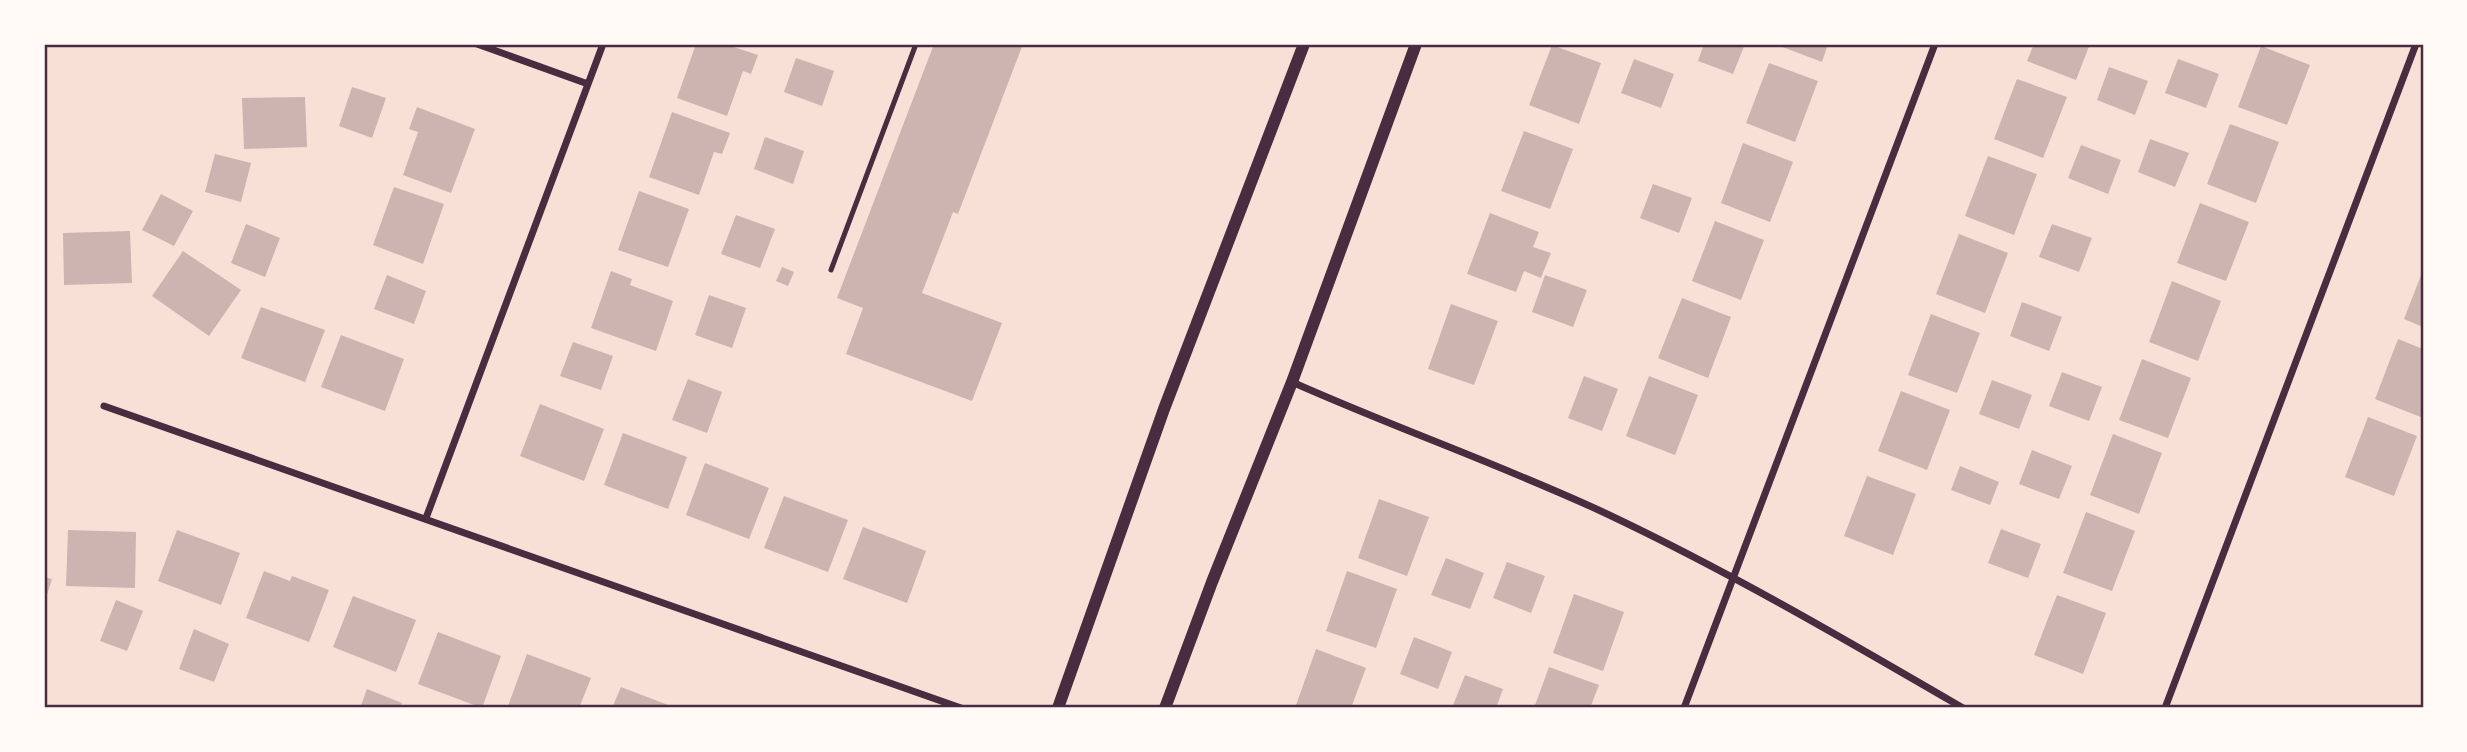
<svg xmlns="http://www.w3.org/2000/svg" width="2467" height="752" font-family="Figtree,sans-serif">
<rect width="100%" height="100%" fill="#f7e1d7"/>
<!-- building -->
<path fill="#ccb4b1" d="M696,44h29l33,11 -7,19 -8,-3 -16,45 -50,-18z
M934,44h89l-65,170 -5,-2 -31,81 80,30 -30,78 -126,-47 17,-46 -26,-10z
M1704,44h41l-12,30 -35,-13z
M1775,44h53l-6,18z
M2034,44h56l-14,36 -49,-19z
M1552,45l49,18 -22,61 -50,-19z
M2261,46l49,19 -23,60 -49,-18z
M796,58l38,13 -12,35 -38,-14z
M1634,59l40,15 -13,34 -40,-15z
M2178,59l41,15 -13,34 -41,-15z
M1769,63l49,18 -23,61 -49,-19z
M2109,67l39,14 -13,34 -38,-15z
M2017,79l50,18 -24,61 -49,-19z
M352,87l34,11 -14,40 -33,-12z
M305,97l2,50 -63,2 -2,-51z
M417,107l58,22 -24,64 -48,-18 15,-43 -9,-3z
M672,112l58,21 -8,21 -8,-2 -15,43 -50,-18z
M2230,124l49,18 -23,61 -49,-19z
M1524,131l49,18 -23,60 -49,-18z
M765,137l39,14 -11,33 -39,-15z
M2150,139l39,14 -14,34 -37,-15z
M1743,143l50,19 -23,60 -49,-19z
M2081,145l40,15 -13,34 -40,-16z
M215,154l36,9 -10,39 -36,-10z
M1988,156l49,18 -23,61 -49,-19z
M1653,184l39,14 -13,35 -39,-15z
M394,187l50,17 -21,60 -50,-19z
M639,191l50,18 -21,58 -50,-17z
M161,194l32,17 -19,35 -32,-16z
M2200,203l49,19 -23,59 -49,-18z
M1490,213l49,19 -6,15 18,6 -10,25 -17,-7 -8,21 -49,-18z
M736,215l39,14 -15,39 -39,-14z
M1715,221l49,19 -23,60 -49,-19z
M246,224l34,14 -15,39 -34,-14z
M2052,224l40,14 -13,34 -40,-15z
M130,231l2,52 -68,2 -1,-52z
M1959,234l49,19 -23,60 -49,-19z
M183,251l58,39 -32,46 -57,-40z
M782,267l12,5 -6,14 -12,-5z
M2423,270v57l-19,-8z
M611,271l21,8 -2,6 43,16 -17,50 -65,-23z
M387,275l39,16 -12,33 -40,-15z
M1545,275l42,15 -14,37 -41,-15z
M2172,281l49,20 -23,60 -49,-19z
M709,295l37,13 -14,40 -37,-13z
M1682,298l49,19 -23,61 -50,-20z
M2022,302l40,15 -13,34 -39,-15z
M1451,304l47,17 -24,64 -46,-16z
M261,307l64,23 -20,52 -64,-24z
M1931,314l49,19 -23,60 -49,-18z
M341,335l63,24 -19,52 -64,-24z
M2398,339l25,10v69l-48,-19z
M573,342l40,14 -12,34 -41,-14z
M2142,359l49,19 -23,60 -49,-18z
M2062,372l40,15 -13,34 -40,-15z
M1584,376l34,13 -16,42 -34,-13z
M1649,376l49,19 -23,60 -49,-19z
M688,379l34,13 -15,41 -35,-13z
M1992,380l40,15 -13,34 -40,-15z
M1901,391l49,19 -23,60 -49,-19z
M540,404l64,25 -20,52 -64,-25z
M2368,417l49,19 -23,60 -49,-19z
M623,433l64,24 -19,52 -64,-24z
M2113,434l49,19 -23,61 -49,-19z
M2032,450l40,16 -13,33 -40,-15z
M705,463l64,25 -20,51 -63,-24z
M1960,466l39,16 -9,23 -39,-15z
M1867,476l49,18 -23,61 -49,-19z
M784,496l64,24 -20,52 -64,-24z
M1379,499l50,18 -22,59 -49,-18z
M2086,512l49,19 -23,60 -49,-18z
M863,527l63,24 -19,52 -64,-24z
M2001,529l40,15 -13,34 -40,-15z
M68,530l68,2 -1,56 -69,-2z
M177,530l63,23 -19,52 -63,-24z
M1446,558l38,15 -14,36 -39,-14z
M1507,562l38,14 -14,37 -38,-15z
M264,571l26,10 2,-5 37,14 -20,52 -63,-24z
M1347,571l50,18 -21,59 -50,-17z
M44,577l8,2 -8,25z
M1574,594l50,18 -21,59 -50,-18z
M2057,595l49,18 -23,61 -49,-19z
M353,596l63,24 -20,52 -63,-25z
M116,600l27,11 -16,40 -27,-10z
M194,629l35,15 -15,38 -35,-13z
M438,632l63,24 -19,52 -64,-24z
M1414,637l38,15 -14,37 -38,-15z
M1316,649l50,19 -15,40h-56z
M527,654l64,24 -12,30h-64l-7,-2z
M1549,667l50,18 -9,23h-56z
M1465,675l38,14 -7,19h-44z
M621,687l55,21h-64z
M367,689l35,14 -2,5h-40z"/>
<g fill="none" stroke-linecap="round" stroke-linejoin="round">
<!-- service -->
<path stroke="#4a2c40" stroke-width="5" d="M831,270l85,-226"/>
<!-- minor -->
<path stroke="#4a2c40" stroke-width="7" d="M477,44l111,40
M1292,382c103,46 210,83 313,131 123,58 241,127 358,195
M104,406l857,302
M426,518l177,-474
M1684,708l251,-664
M2165,708l251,-664"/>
<!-- tertiary -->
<path stroke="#4a2c40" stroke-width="12" d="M1058,708l106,-299 140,-365
M1165,708l47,-126 80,-200 124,-338"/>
</g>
<!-- border -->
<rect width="2467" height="752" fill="none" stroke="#fffaf5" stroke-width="91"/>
<rect x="46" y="46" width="2376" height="660" fill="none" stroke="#4a2c40" stroke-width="2.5"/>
</svg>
